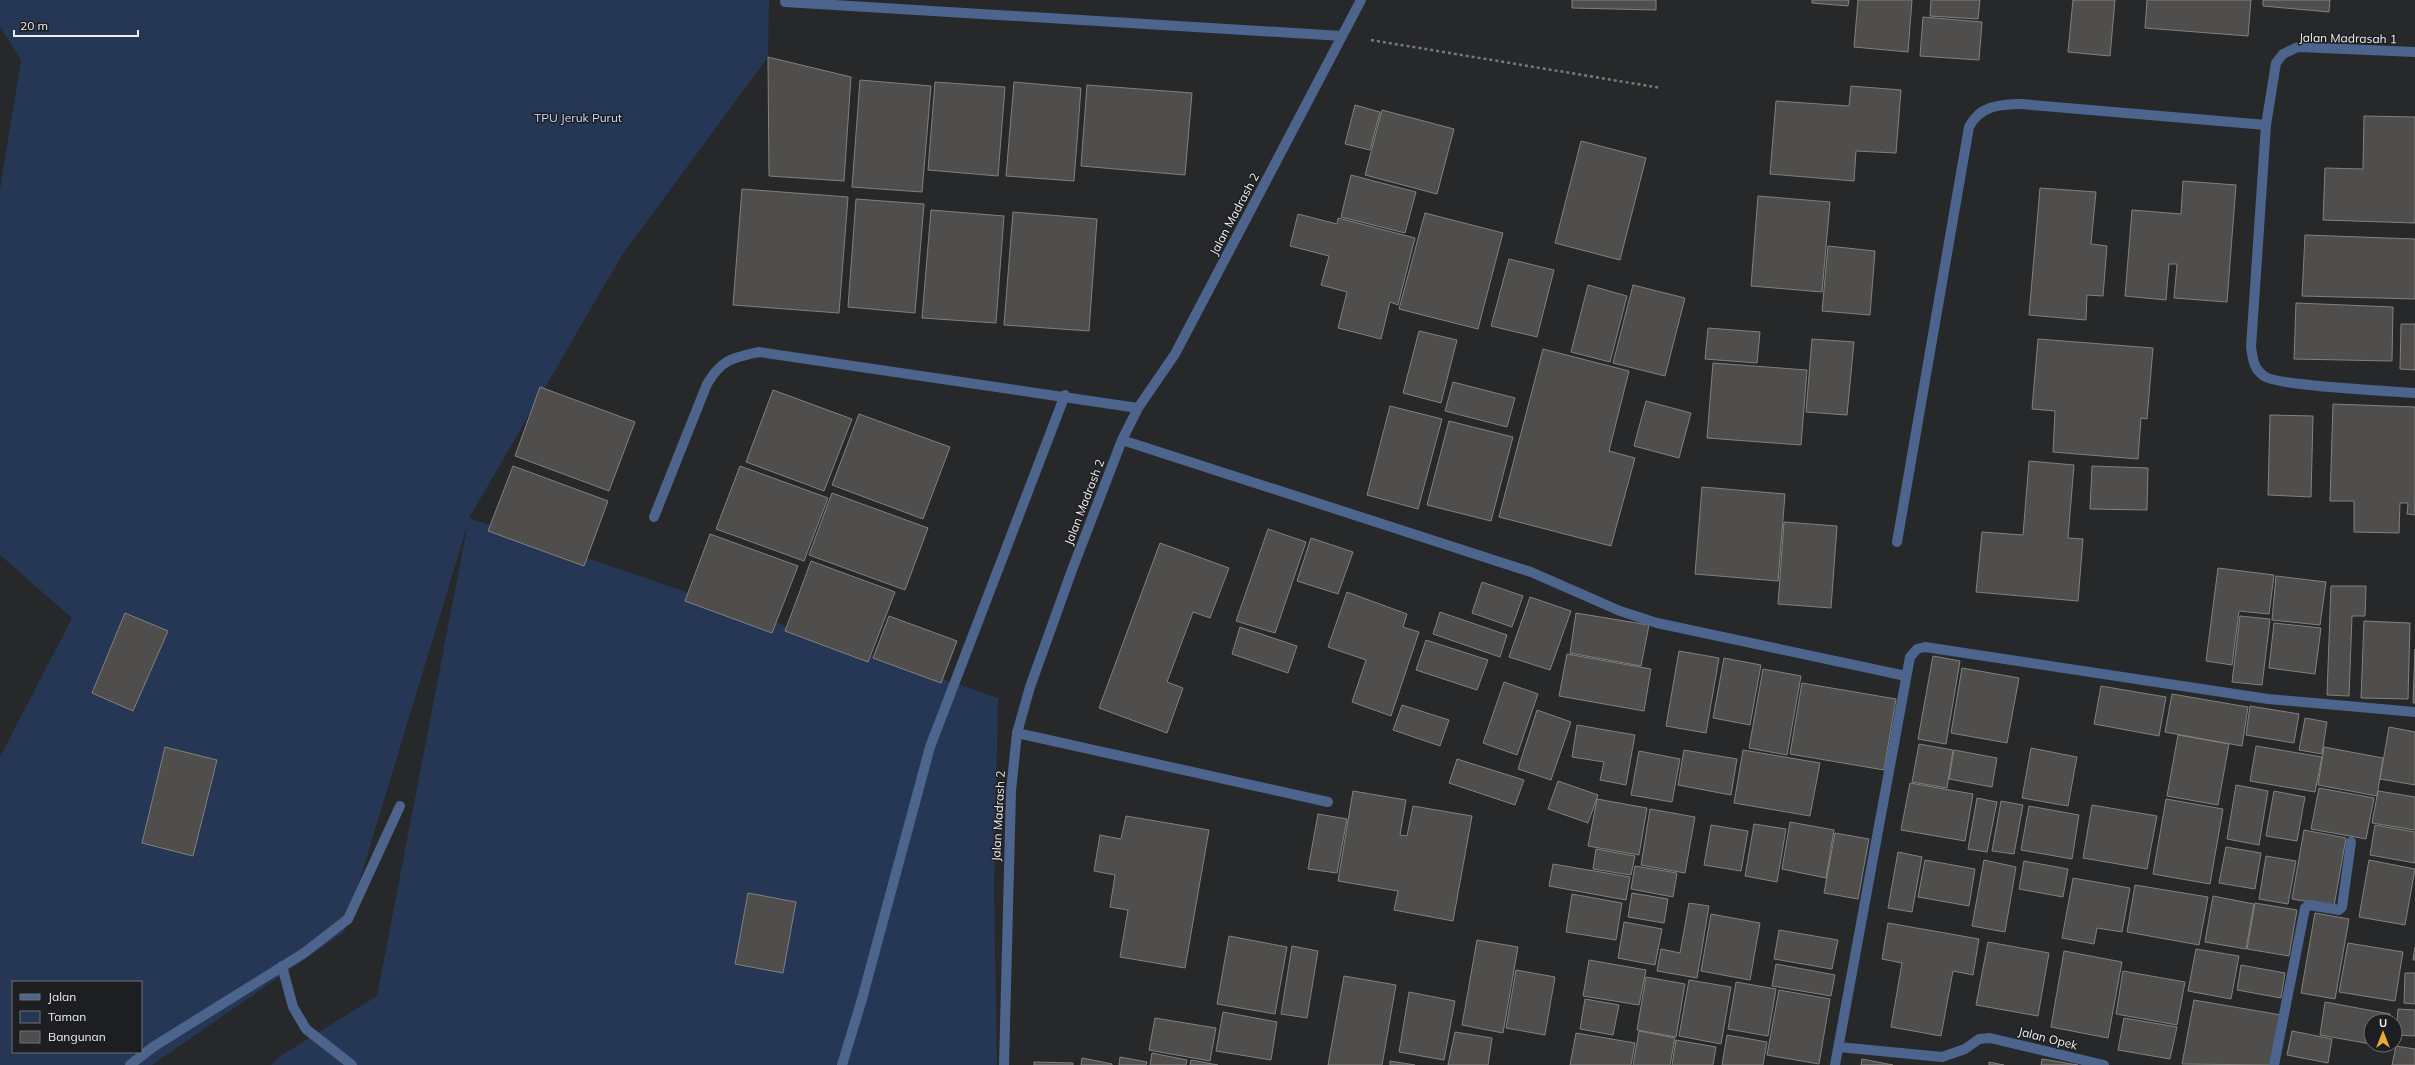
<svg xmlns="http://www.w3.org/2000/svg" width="2415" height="1065" font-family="Mulish,sans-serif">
<rect width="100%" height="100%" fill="#27282a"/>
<!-- green -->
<path fill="#263755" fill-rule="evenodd" d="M0,0h769l-1,57 -146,198 -153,263 529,180 -4,193 3,174h-726l8,-8 98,-61 91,-473 -124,409 -192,133h-152v-308l72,-139 -72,-63v-365l21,-130 -21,-34zM13,982h128v70h-128z"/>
<!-- building -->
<path fill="#504e4c" stroke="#82817e" d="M1572,0h84v10l-84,-2z
M1812,0h37l-1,6 -36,-3z
M1858,0h54l-4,52 -54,-5z
M1931,0h49l-2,19 -48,-3z
M2073,0h42l-5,56 -42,-4z
M2147,0h104l-3,36 -103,-8z
M2263,0h67l-1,12 -66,-6z
M1923,17l59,5 -3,38 -59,-4z
M768,57l83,20 -7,104 -75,-5z
M860,80l71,6 -9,106 -70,-5z
M935,82l70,5 -7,89 -70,-6z
M1014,82l67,6 -7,93 -68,-5z
M1087,85l105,8 -7,82 -104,-9z
M1851,86l50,4 -5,63 -40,-2 -2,30 -84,-7 6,-73 73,5z
M1355,105l25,7 -10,38 -25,-6z
M1382,110l72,19 -17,65 -72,-19z
M2364,116l51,1v106l-92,-3 2,-52 38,1z
M1581,141l65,17 -26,102 -65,-17z
M1351,175l65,17 -11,41 -64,-16z
M2183,181l53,4 -9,117 -53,-4 3,-34h-8l-3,36 -41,-4 7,-86 49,4z
M2040,188l56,4 -5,52 16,2 -4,50 -16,-1 -1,25 -57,-5z
M742,189l106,8 -9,116 -106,-8z
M1758,196l72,6 -8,90 -71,-6z
M856,199l68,5 -9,109 -67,-6z
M931,210l73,6 -8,107 -74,-5z
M1013,212l84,7 -8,112 -85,-6z
M1425,213l78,20 -25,96 -79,-20z
M1298,214l39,10 1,-6 77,20 -17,67 -8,-3 -9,37 -43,-11 9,-36 -26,-7 8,-29 -39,-10z
M2305,235l110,4v60l-113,-3z
M1828,246l47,5 -5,64 -48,-4z
M1509,259l45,11 -17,67 -46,-11z
M1588,285l39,11 -17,66 -39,-10z
M1633,285l52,13 -20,78 -52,-13z
M2296,303l97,4 -1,54 -98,-2z
M2401,324h14v46l-15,-1z
M1708,328l52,4 -3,31 -52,-4z
M1419,331l38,9 -16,63 -38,-10z
M1812,339l42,3 -7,73 -41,-3z
M2038,339l115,9 -6,71 -6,-1 -3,41 -85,-7 2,-41 -23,-2z
M1543,349l86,22 -20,80 26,7 -24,88 -112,-29z
M1713,363l94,7 -6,75 -94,-7z
M1453,382l62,16 -8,29 -62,-16z
M540,387l95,35 -26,69 -94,-35z
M773,390l79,29 -28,72 -78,-29z
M1646,401l45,12 -12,45 -45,-12z
M2333,404l82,3v108l-8,-1 1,-11h-8l-1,30 -45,-1v-31h-24z
M1390,406l52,13 -24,90 -51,-14z
M859,414l91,33 -27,72 -91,-34z
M2270,415l43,1 -2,81 -43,-2z
M1449,421l64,16 -22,84 -64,-16z
M2029,461l45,4 -6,73 15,1 -5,62 -102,-9 6,-60 41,3z
M513,466l95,35 -24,65 -96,-35z
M740,466l88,32 -24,63 -88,-32z
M2092,466l56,2 -1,42 -57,-1z
M1702,487l83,7 -7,87 -83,-7z
M832,493l96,35 -23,62 -96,-35z
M1784,522l53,4 -6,82 -53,-4z
M1268,529l38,13 -31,91 -39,-12z
M710,534l88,32 -26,67 -87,-32z
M1311,538l42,14 -15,42 -41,-13z
M1160,543l69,25 -19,50 -17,-6 -26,70 16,6 -16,45 -68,-25z
M811,561l84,31 -27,70 -83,-31z
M2218,568l56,7 -5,39 -30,-3 -7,54 -26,-4z
M2276,576l50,6 -6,43 -48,-5z
M1482,582l41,14 -11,31 -40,-14z
M2331,586h35l-1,30h-13l-3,80 -22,-1z
M1347,592l60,22 -4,13 16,5 -28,84 -39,-14 14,-42 -38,-13z
M1530,597l41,14 -21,59 -41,-13z
M1440,612l67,23 -7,22 -67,-23z
M125,613l43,18 -35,80 -41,-18z
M1576,613l73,12 -8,41 -71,-13z
M889,616l68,25 -16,42 -68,-25z
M2240,616l30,3 -8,66 -30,-3z
M2364,621l46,2 -2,76 -47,-1z
M2274,623l47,5 -6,46 -46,-6z
M1240,627l57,19 -9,27 -56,-19z
M1426,640l62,20 -11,30 -61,-20z
M2415,649v54h-2z
M1679,651l40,7 -13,75 -40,-7z
M1567,654l84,15 -7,42 -85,-15z
M1933,656l27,5 -14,83 -28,-5z
M1724,658l37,7 -11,60 -37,-7z
M1962,668l57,10 -12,65 -56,-10z
M1763,669l38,7 -14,79 -38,-7z
M1504,682l34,12 -21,61 -34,-12z
M1802,683l94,16 -12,71 -94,-16z
M2101,686l65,11 -7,39 -65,-12z
M2172,694l76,13 -6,39 -77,-14z
M1402,705l47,15 -9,26 -47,-16z
M2250,706l49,8 -5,29 -48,-8z
M1537,710l34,12 -20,58 -33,-11z
M2305,718l22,4 -5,32 -23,-4z
M1577,725l58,10 -9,50 -26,-5 4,-18 -32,-5z
M2389,727l26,5v53l-35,-6z
M2178,735l51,9 -11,61 -51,-9z
M1919,744l34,6 -6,38 -35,-6z
M2256,746l66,11 -7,35 -65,-11z
M165,747l52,13 -24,96 -51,-13z
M2324,747l59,11 -6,38 -59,-11z
M2031,748l46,9 -9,49 -46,-8z
M1684,750l53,9 -6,36 -53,-10z
M1743,750l77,13 -10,53 -76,-13z
M1954,750l43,8 -5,29 -43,-8z
M1639,751l41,8 -8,43 -41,-7z
M1457,759l67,21 -9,25 -66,-22z
M1558,781l40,14 -10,28 -40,-14z
M1910,783l63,11 -8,47 -64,-11z
M2236,785l32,6 -9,54 -32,-6z
M2319,788l55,10 -8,41 -55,-10z
M1353,791l53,9 -6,35 7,1 6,-30 59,10 -19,105 -59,-11 4,-19 -60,-10z
M2274,791l31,6 -8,44 -31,-5z
M2378,791l37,6v33l-43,-7z
M1977,798l20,4 -10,50 -19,-3z
M1597,799l50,9 -8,47 -51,-9z
M2166,799l57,10 -13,75 -57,-10z
M2001,801l22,4 -9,49 -22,-3z
M2092,805l65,11 -10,53 -64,-11z
M2029,806l50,9 -7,44 -51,-9z
M1650,809l45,8 -10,56 -44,-8z
M1318,814l29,5 -10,54 -29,-4z
M1126,816l83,14 -24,138 -65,-11 8,-47 -18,-3 5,-32 -21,-4 6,-36 21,4z
M1790,822l44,8 -8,48 -44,-9z
M1754,824l32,5 -9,53 -32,-6z
M1711,825l37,6 -7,40 -37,-6z
M2375,825l40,7v31l-45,-8z
M2304,830l42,8 -12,68 -42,-7z
M1835,833l34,6 -11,60 -34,-6z
M2226,847l35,6 -6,36 -36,-6z
M1596,849l39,7 -4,19 -38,-6z
M1898,852l24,5 -10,55 -24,-4z
M2266,856l30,5 -8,43 -29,-5z
M1925,860l50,9 -6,37 -51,-9z
M1984,860l32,7 -11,65 -33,-6z
M2369,860l46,9 -10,56 -46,-8z
M2024,861l44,8 -5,28 -44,-8z
M1553,864l77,13 -4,23 -77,-14z
M1635,866l42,7 -4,24 -42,-8z
M2073,878l57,10 -8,44 -25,-4 -3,16 -32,-6z
M2135,885l73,12 -9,48 -72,-13z
M748,893l48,9 -13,71 -48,-9z
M1632,893l36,6 -4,24 -36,-6z
M1572,894l50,9 -6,37 -50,-8z
M2213,896l41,8 -8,45 -41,-7z
M1689,903l20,3 -12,72 -40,-7 4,-22 19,4z
M2255,903l42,7 -8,46 -42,-7z
M2315,913l34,6 -14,80 -34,-6z
M1711,914l49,9 -10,57 -49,-9z
M1624,922l38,7 -7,36 -37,-7z
M1888,923l91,16 -6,36 -20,-4 -12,65 -50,-9 11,-64 -20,-4z
M1779,930l59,10 -6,29 -58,-10z
M1229,936l58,11 -12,67 -58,-10z
M1477,940l41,7 -15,86 -41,-8z
M1988,942l61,11 -11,63 -62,-11z
M2348,943l55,9 -8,49 -56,-9z
M1292,946l26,5 -11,67 -26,-4z
M2415,947v13h-2z
M2196,949l43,7 -8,43 -43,-8z
M2064,951l58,11 -14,76 -57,-11z
M1589,960l57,10 -7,35 -56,-9z
M1776,964l59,11 -4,21 -59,-10z
M2241,965l44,8 -4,25 -44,-8z
M1516,970l39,7 -10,58 -39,-7z
M2123,971l62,11 -8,43 -61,-11z
M2405,973h10v31l-11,-1z
M1344,976l52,9 -14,80h-54z
M1646,977l39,7 -9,53 -39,-7z
M1689,980l42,7 -10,57 -42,-8z
M1736,982l40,7 -8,47 -40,-7z
M1779,990l51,9 -11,65 -52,-9z
M1409,992l46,9 -11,59 -45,-8z
M1585,999l34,6 -6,30 -33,-6z
M2194,1000l87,15 -9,50 -90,-1z
M2325,1002l65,12 -1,7h-18v23l-51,-9z
M2398,1009l17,1v26l-19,-1z
M1223,1012l54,10 -6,38 -55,-9z
M1155,1018l61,10 -6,33 -61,-11z
M2124,1018l53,9 -7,32 -52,-9z
M1639,1031l36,7 -5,27h-37z
M2292,1031l40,8 -4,24 -41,-8z
M1455,1032l37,6 -4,27h-40z
M1576,1033l59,10 -4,22h-61z
M1727,1035l40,7 -4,23h-41z
M1676,1040l40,7 -3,18h-41z
M2396,1046l19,3v16h-23z
M1152,1053l35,7 -1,5h-36z
M1120,1057l27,5 -1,3h-27z
M1082,1058l30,6v1h-31z
M1862,1059l31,6h-32z
M2042,1059l36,6h-37z
M1191,1060l27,5h-28z
M1390,1061l25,4h-25z
M1034,1062l39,1v2h-39z
M1989,1062l15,3h-15z"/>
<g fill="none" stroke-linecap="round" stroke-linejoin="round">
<!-- path -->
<path stroke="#78797a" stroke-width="2.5" stroke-dasharray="3 3" stroke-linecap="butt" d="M1371,40l290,48"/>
<!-- lane -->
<path stroke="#4d648c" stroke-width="10" d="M1017,733l311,69
M282,966l11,41 13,22 46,36
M130,1065l23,-18 151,-94 44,-34 52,-113
M842,1065l20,-66 68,-252 135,-352"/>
<!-- street -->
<path stroke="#4d648c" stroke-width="10" d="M785,2l557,34
M2415,52l-117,-5 -15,7 -7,9 -10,62 -15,222c2,12 2,21 13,29 12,10 128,15 151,17
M1122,440l409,132 89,39 37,12 249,53
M654,517l53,-133c15,-25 25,-26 52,-32l379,56
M1897,542l72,-415c11,-22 30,-22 52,-23l245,21
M1839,1047l103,10 23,-8 14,-10 11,-1 114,27
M1004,1065l7,-274 6,-58 13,-46 42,-117 50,-130 16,-32 37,-54 186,-354
M1835,1065l75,-408 7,-8 8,-2 343,52 147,13
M2274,1065l31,-157 4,-3 30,5 3,-3 9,-65"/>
</g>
<g text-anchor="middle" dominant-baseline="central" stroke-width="3" stroke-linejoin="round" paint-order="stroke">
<!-- street labels -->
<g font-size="12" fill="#edeeef" stroke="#1d1e21">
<text transform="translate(2348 38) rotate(1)">Jalan Madrasah 1</text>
<text transform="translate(1234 214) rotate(-62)">Jalan Madrash 2</text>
<text transform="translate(1084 502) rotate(-69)">Jalan Madrash 2</text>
<text transform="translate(998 816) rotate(-87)">Jalan Madrash 2</text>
<text transform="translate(2048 1038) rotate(14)">Jalan Opek</text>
</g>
<!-- park labels -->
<g font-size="12" fill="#c6d9fa" stroke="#1d1e21">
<text x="578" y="117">TPU Jeruk Purut</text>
</g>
</g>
<!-- legend -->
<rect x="12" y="981" width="130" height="72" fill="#1d1e21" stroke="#707173"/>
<rect x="20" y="994" width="20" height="6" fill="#4d648c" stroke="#707173"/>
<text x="48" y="1001" font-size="12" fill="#edeeef">Jalan</text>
<rect x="20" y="1011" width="20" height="12" fill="#263755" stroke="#707173"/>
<text x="48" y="1021" font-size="12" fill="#edeeef">Taman</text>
<rect x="20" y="1031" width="20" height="12" fill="#504e4c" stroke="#707173"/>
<text x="48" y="1041" font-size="12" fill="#edeeef">Bangunan</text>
<!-- north arrow -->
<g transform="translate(2383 1033)"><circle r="19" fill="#1d1e21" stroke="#707173"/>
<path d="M0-3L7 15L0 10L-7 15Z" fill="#eba93a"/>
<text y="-6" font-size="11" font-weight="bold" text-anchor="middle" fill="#edeeef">U</text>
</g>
<!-- scale -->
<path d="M14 30v6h124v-6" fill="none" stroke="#edeeef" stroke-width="2"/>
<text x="20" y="30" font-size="12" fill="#edeeef" stroke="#1d1e21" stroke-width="3" paint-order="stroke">20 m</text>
</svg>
